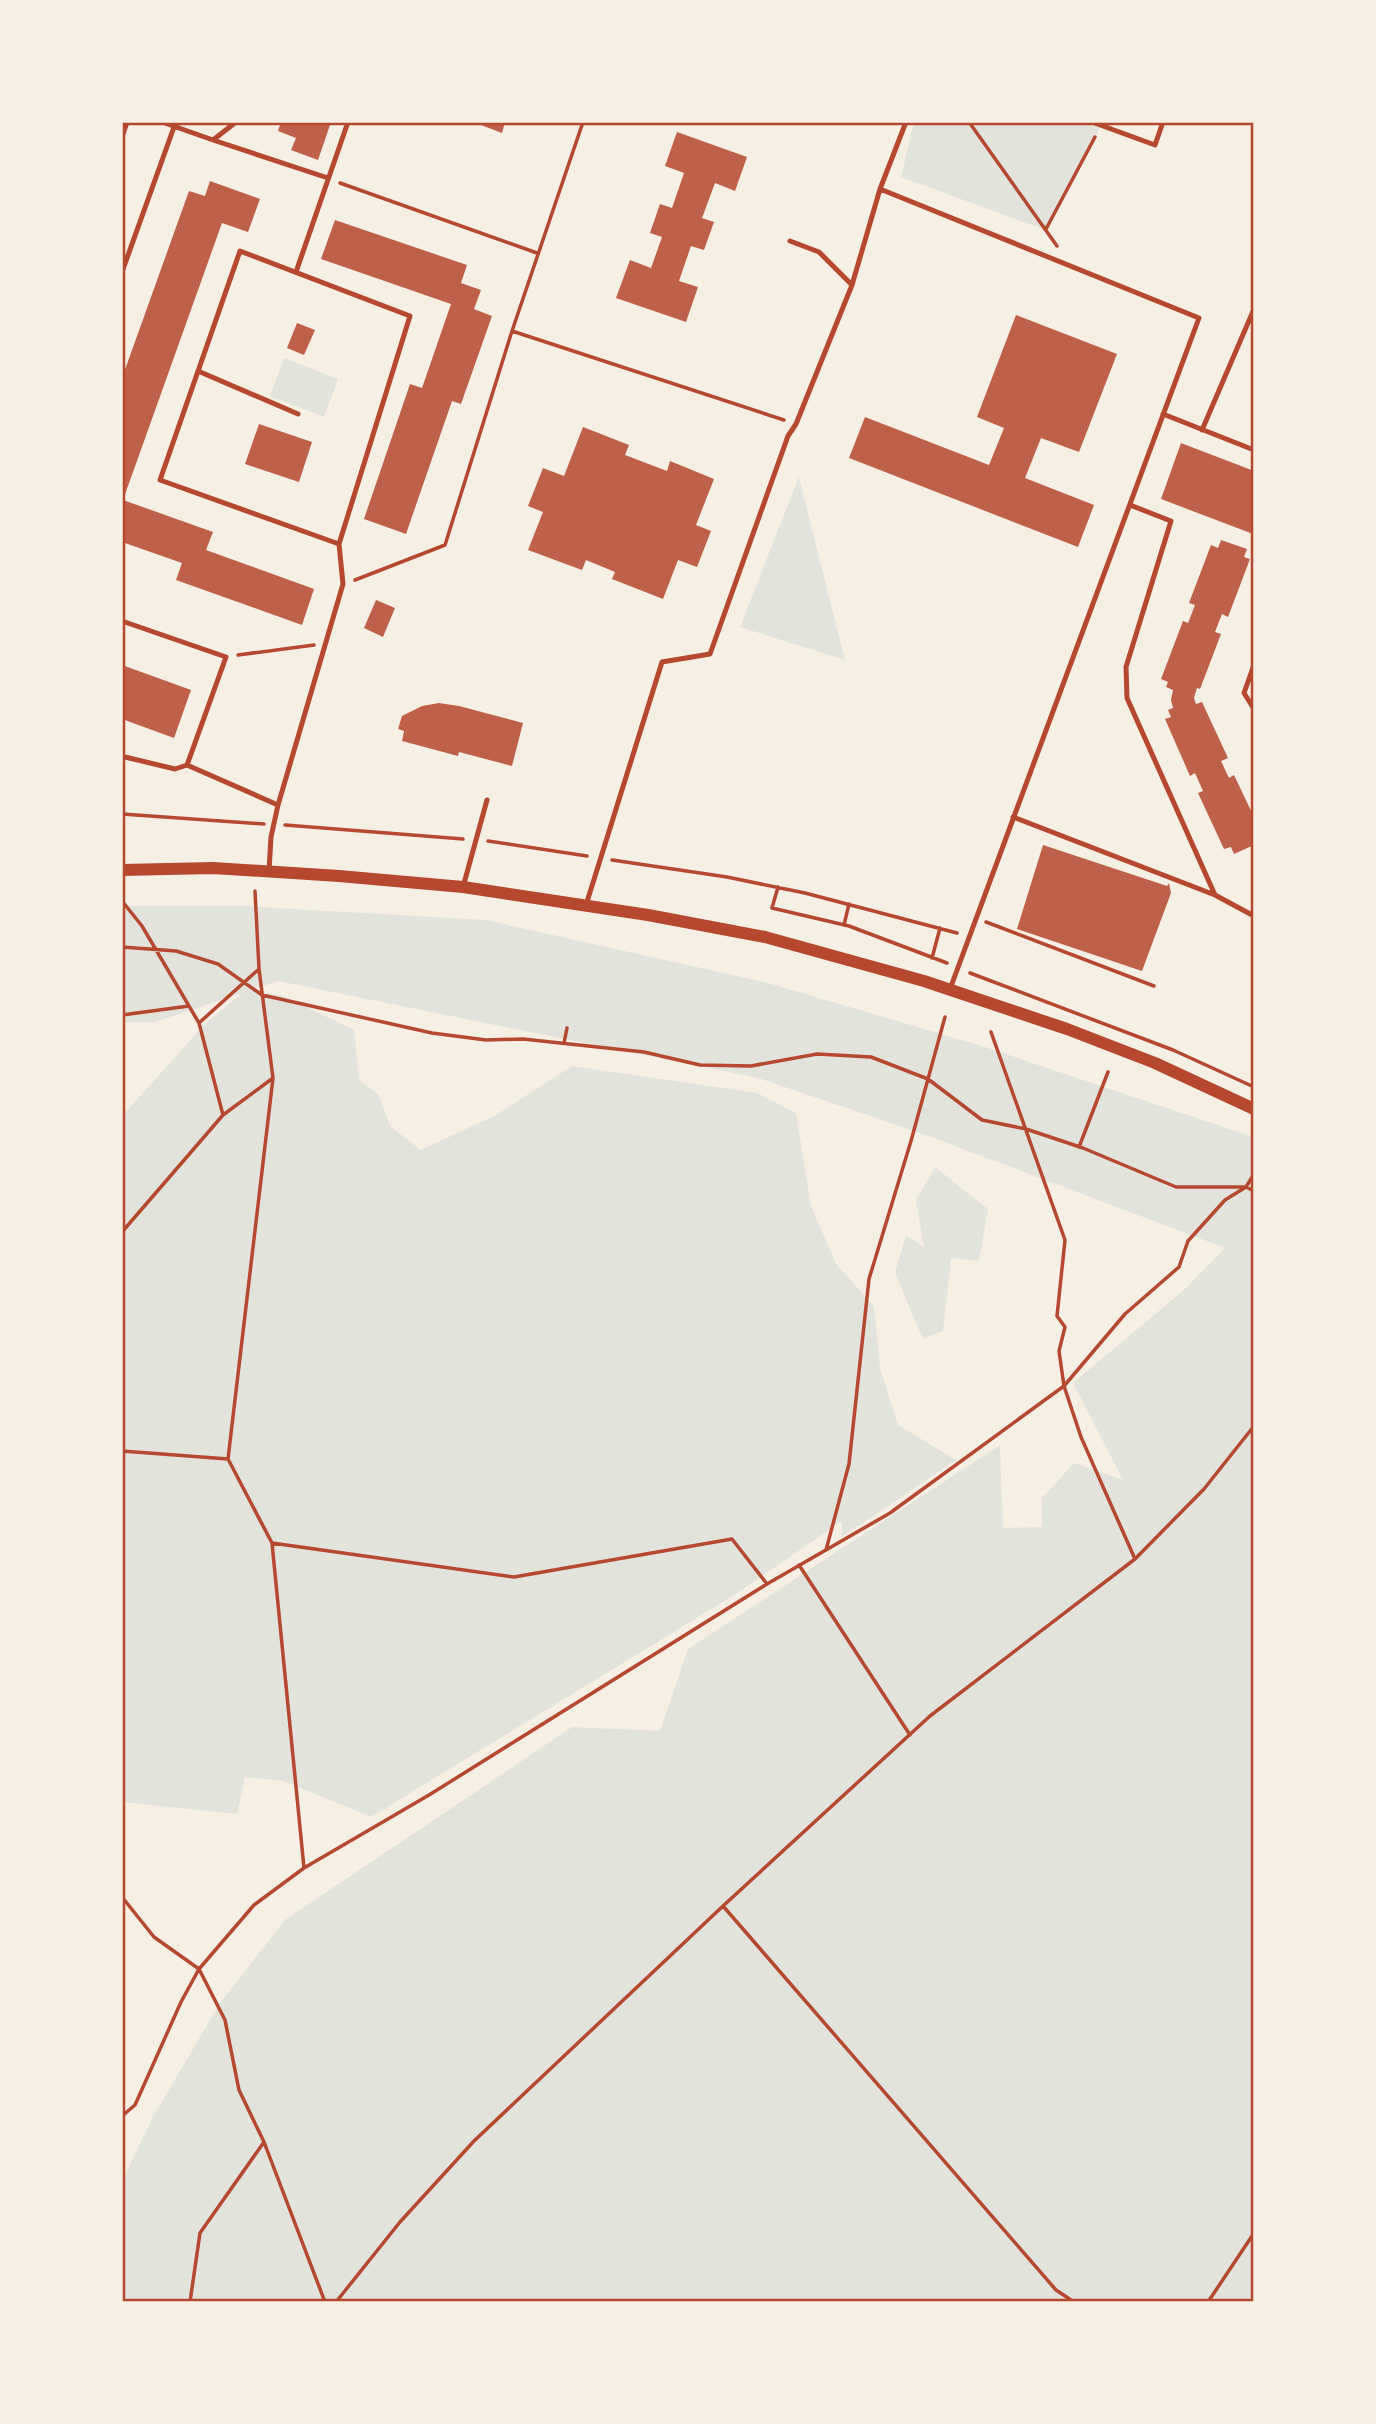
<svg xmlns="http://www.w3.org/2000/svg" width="1376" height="2424" font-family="'Open Sans',sans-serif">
<rect width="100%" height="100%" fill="#f6efe4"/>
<!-- green -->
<path fill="#e2e4dc" d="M1092,122l9,4 -56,104 -144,-53 13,-54z
M284,358l54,21 -14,38 -54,-21z
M799,477l46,183 -105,-33z
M123,906h120l243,14 282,63 214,63 271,91v1164h-1130v-122l30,-62 67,-114 65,-83 287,-193 88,4 28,-82 312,-204 3,83 39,-1v-29l32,-35 49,17 -50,-97 112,-94 40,-41 -302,-114 -165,-56 -480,-97 -28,9 34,6 70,34 5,50 20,15 11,31 31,24 75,-35 76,-49 185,27 39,20 15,93 25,58 38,42 6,62 18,57 58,35 -114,77v-16l-106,73 -365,223 -87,-36 -39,-4 -8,37 -115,-12 1,-687 81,-90 38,-32 -87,29h-32z
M935,1167l53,42 -9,52 -28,-3 -8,73 -20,8 -28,-66 11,-38 18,12 -8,-47z"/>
<!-- building -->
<path fill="#bf614a" d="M281,122h44l5,3 -12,35 -27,-10 5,-12 -18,-7z
M473,122h32l-3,11z
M677,132l70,25 -12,34 -20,-8 -13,35 12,4 -10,28 -13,-4 -12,35 19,6 -12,35 -70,-24 14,-38 21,8 11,-31 -12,-4 10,-29 12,4 12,-35 -19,-7z
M210,181l50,18 -12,33 -26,-9 -99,277 90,32 -7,18 108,39 -12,36 -126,-45 6,-17 -60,-21v-164l67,-187 16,5z
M335,220l132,45 -6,18 20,7 -7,19 18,7 -31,88 -9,-3 -46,133 -42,-15 46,-135 12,4 29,-84 -130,-45z
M1016,315l101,39 -38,98 -38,-14 -16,40 69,27 -16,42 -229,-89 16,-41 124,48 15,-37 -27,-11z
M297,323l18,7 -11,25 -17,-7z
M259,424l53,18 -13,40 -54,-18z
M583,427l46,18 -4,10 42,16 3,-10 44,18 -18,46 15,6 -14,36 -19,-7 -15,39 -51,-20 3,-7 -29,-12 -4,10 -54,-20 15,-38 -15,-6 15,-38 21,8z
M1181,443l73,28 -1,63 -92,-35z
M1221,540l26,9 -3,8 6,2 -22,58 -6,-3 -7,18 6,2 -21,55 -3,-1 -3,10 2,6 6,-2 26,56 -7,3 8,17 5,-3 20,42v28l-20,9 -3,-7 -7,2 -26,-56 5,-2 -8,-18 -5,3 -25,-57 6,-2 -3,-7 5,-2 -2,-8 2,-10 -7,-3 2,-5 -7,-3 22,-58 5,2 7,-18 -6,-2 22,-58 7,3z
M376,600l19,8 -12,29 -19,-9z
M122,665l69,25 -17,48 -52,-19z
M439,703l20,3 64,17 -11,43 -53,-14 -1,4 -56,-15 2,-10 -6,-2 4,-13 20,-10z
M1043,845l124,41 2,-3 2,10 -29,78 -125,-42z"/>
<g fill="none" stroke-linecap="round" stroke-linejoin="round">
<!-- path -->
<path stroke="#b5482f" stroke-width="3.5" d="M969,122l88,124
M122,139l6,-17
M340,183l197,70
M1046,229l49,-92
M512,331l272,89
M355,580l90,-35 67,-214 71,-209
M238,655l76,-10
M122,814l142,10
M285,825l178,14
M488,841l99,15
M612,860l115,17 78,16 152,40
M778,887l-6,21 77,18 98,37
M255,891l4,78 14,109 -45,381 44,84 242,34 218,-38 35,45
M122,901l20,25 57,97 24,92
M986,922l168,64
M844,925l5,-21
M122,947l54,4 42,13 44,31 170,38 54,7 37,-1 121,13 56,13 51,1 66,-12 54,3 57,22 54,41 44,9 57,19 93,39h70l8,4
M932,958l8,-30
M970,973l203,77 81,37
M122,1015l67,-9
M199,1023l60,-54
M564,1043l3,-15
M1079,1147l29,-75
M122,1232l101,-117 50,-37
M122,1451l106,8
M272,1543l32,325
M826,1550l23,-86 20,-185 42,-138 34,-124
M1135,1559l-54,-122 -17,-51 61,-72 54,-47 9,-26 37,-41 21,-13 8,-13
M799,1565l111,170
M122,1897l32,40 45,32 -18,33 -46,103 -13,11
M723,1906l333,384 18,12
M264,2142l61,160
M190,2302l10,-69 64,-91 -25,-52 -14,-70 -26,-51 55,-64 50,-37 125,-73 338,-211 123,-71 174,-127 -5,-35 6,-24 -8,-11 8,-76 -74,-208
M336,2302l64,-80 74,-81 249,-235 207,-190 205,-157 69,-70 50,-63
M1208,2302l46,-69"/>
<!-- service -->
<path stroke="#b5482f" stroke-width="5" d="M162,122l51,18 23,-18
M1092,122l63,23 8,-23
M213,140l115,38
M880,189l319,129 -249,671
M790,241l29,11 33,33
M122,272l52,-145
M296,272l52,-150
M198,371l100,43
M1163,414l91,36
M1202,430l52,-121
M1130,505l41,16 -45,146 1,31 88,197 39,21
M122,621l104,36 -39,108 91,40
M1254,665l-10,28 10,16
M122,759l3,-2 50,12 12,-4
M1013,817l202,78
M269,871l2,-34 7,-32 65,-221 -4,-40 71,-228 -170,-65 -80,229 179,64
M463,887l24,-87
M586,905l76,-243 48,-8 78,-218 8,-12 56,-139 28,-96 26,-67"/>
<!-- tertiary -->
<path stroke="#b5482f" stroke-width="12" d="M122,870l91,-2 126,8 124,11 185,28 117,22 159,44 143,48 88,34 99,46"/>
</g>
<!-- border -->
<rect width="1376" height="2424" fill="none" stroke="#f6efe4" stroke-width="248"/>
<rect x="124" y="124" width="1128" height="2176" fill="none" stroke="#b5482f" stroke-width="2.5"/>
</svg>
